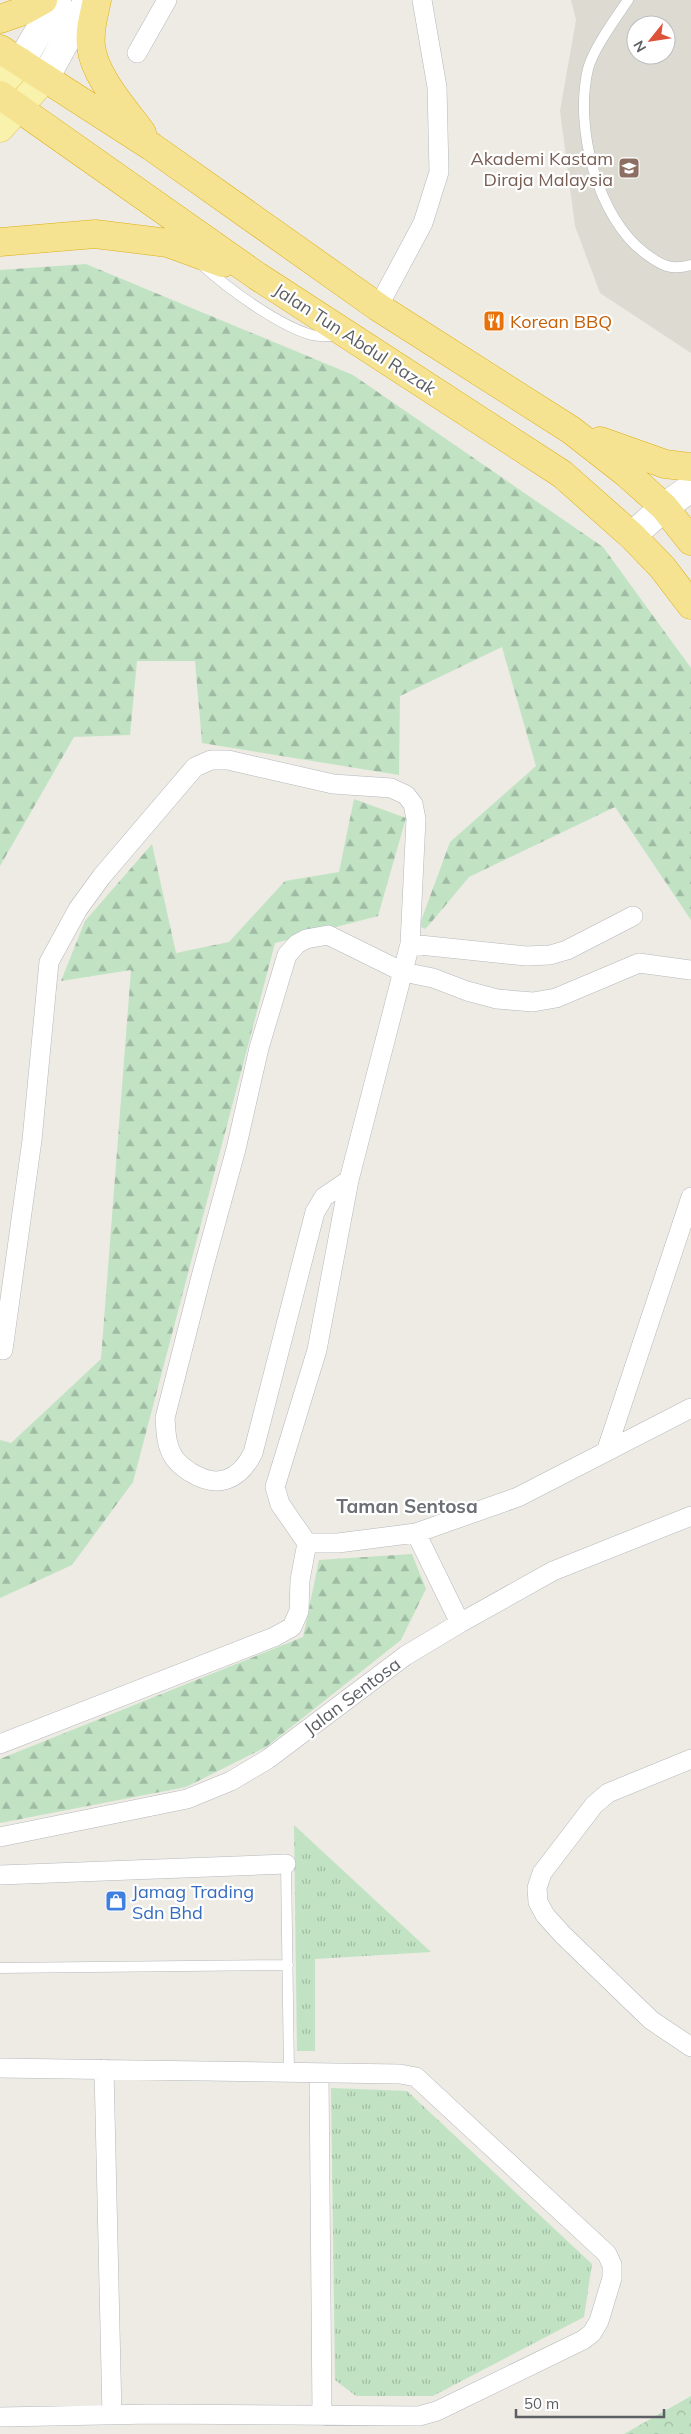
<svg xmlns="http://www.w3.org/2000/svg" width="691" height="2434" font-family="Mulish,sans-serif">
<defs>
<pattern id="grass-tufts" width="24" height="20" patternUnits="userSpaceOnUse" patternTransform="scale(1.25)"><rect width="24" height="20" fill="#c1e3c4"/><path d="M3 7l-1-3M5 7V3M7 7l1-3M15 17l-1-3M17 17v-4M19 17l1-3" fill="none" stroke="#a0bba3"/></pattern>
<pattern id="forest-firs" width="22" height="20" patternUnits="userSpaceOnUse" patternTransform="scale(1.25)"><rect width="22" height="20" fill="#c1e3c4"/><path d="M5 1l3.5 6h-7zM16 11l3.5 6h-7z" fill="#a0bba3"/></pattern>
<pattern id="park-crowns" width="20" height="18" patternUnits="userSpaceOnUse" patternTransform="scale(1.25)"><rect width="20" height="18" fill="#c1e3c4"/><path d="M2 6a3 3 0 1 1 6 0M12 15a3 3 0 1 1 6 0" fill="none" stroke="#a0bba3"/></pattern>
</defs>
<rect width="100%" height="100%" fill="#edebe3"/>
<!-- education -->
<path fill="#dcdad1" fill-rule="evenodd" d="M571,0h120v353l-91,-60 -25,-67 -15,-115 16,-91zM636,25h30v30h-30z"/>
<!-- grass -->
<path fill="url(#grass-tufts)" d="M294,1825l137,127 -116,7v92h-18z
M331,2088l76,3 185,173 -8,53 -151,79h-77l-21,-16z"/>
<!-- forest -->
<path fill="url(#forest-firs)" d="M86,264l267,111 250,172 88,121v252l-76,-113 -146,70 -40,48 -4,4 -4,-2v-6l29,-79 86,-76 -34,-119 -102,49 -1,79 -197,-32 -7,-82h-58l-7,74 -56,2 -74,129v-596z
M354,799l52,19 -28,98 -103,27 -142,539 -61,83 -72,33v-158l11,3 90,-84 30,-389 -70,11 24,-60 67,-77 24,109 53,-11 56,-61 54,-9z
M412,1554l14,35 -25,51 -135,107 -80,40 -186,36v-64l303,-122 16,-77z"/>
<!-- park -->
<path fill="url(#park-crowns)" d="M691,2396v38h-67z"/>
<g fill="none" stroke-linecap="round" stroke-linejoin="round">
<!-- lane casing -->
<g stroke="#b5b8bc" stroke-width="11">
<path id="lane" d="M628,0c-12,18 -35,49 -40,69 -14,58 9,149 58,185 15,11 25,17 45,11
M201,264c26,24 78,62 111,71 7,2 16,1 23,1
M286,1864l3,208
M0,1968l288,-3"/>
</g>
<!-- street casing -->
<g stroke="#b5b8bc" stroke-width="20">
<path id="street" d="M137,53l30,-53
M378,307l45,-84 16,-51 -2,-85 -15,-87
M410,944l116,12 24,-1 17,-5 66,-34
M349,1180l-25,17 -9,15 -62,241c-14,28 -36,36 -63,19 -6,-4 -14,-10 -17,-16 -7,-11 -7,-25 -8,-38l37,-145 34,-124 23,-101 28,-93 10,-11 9,-5 22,-4 75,37 30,6 34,13 30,8 36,3 23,-4 83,-35 52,7
M3,1350l29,-210 17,-178 29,-53 24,-33 93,-109 16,-7h17l105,24 58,4 15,7 7,9 3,15 -6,125 -61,236 -32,170 -42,137 5,17 27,39h31l78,-10 102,-36 173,-89
M606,1452l85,-255
M416,1533l44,90
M0,1744l274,-107 18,-10 7,-16 1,-31 7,-37
M691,1759l-83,34 -14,12 -52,68 -5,15 1,14 7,13 18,20 88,85 40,27
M0,1837l187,-38 44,-18 37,-22 137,-103 55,-33 93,-52 138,-55
M0,1875l286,-11
M0,2068l400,6 16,3 191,177 5,11v13l-13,43 -7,12 -9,7 -146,71 -18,5 -266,-2 -153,3
M104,2069l8,346
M319,2073l3,343"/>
</g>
<!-- secondary casing -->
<g stroke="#b6b9be" stroke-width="29">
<path id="secondary" d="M21,62l36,-62
M45,78l43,-78
M632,536l32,-29 27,-19"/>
</g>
<!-- primary casing -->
<g stroke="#e6cb62" stroke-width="29">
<path id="primary" d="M0,85l21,-23
M0,128l45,-50"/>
</g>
<!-- highway casing -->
<g stroke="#dfae11" stroke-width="29">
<path id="highway" d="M97,0c-3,15 -8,30 -6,46 3,30 34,64 51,87
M0,19l23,-8 20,-11
M0,49l152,98 226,160 193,123 55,43 38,34 27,34
M0,95l257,181 305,198 70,62 30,31 29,38
M0,242l95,-8 73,9 55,20
M600,441l65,23 26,3"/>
</g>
<!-- lane -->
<use href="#lane" stroke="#fff" stroke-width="10"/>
<!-- street -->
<use href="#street" stroke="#fff" stroke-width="19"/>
<!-- secondary -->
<use href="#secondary" stroke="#fff" stroke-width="28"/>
<!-- primary -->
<use href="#primary" stroke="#f9f2ac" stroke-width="28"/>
<!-- highway -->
<use href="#highway" stroke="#f5e392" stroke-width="28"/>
</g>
<!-- icons -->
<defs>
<g id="university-square" transform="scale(1.125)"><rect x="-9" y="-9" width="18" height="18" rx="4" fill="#8d6e63" stroke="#fff"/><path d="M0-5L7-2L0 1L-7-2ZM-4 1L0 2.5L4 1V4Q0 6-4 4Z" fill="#fff"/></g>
<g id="restaurant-square" transform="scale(1.125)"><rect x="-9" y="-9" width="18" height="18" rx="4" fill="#e8710a" stroke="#fff"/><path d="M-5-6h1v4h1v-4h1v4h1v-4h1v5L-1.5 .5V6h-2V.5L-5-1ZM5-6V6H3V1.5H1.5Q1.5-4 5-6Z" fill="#fff"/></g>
<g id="shop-square" transform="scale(1.125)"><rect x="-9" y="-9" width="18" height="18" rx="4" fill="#3f7fe0" stroke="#fff"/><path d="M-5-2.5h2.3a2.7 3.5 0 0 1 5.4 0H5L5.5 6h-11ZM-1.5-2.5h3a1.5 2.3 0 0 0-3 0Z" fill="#fff"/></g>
</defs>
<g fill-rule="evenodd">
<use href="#university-square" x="629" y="168"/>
<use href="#restaurant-square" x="494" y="321"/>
<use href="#shop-square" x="116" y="1901"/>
</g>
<g text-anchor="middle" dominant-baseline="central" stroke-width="4.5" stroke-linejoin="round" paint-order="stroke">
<!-- education labels -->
<g font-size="18" fill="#785e54" stroke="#fff" text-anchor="end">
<text x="613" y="158">Akademi Kastam<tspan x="613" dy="21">Diraja Malaysia</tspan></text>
</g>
<!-- food labels -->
<g font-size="18" fill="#c56008" stroke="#fff" text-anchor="start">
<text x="510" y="321">Korean BBQ</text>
</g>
<!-- street labels -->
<g font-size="18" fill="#5b5e62" stroke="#fff">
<text transform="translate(355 339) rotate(33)">Jalan Tun Abdul Razak</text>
<text transform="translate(352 1696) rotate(-37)">Jalan Sentosa</text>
</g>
<!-- shop labels -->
<g font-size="18" fill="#366cbe" stroke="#fff" text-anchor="start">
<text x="132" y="1891">Jamag Trading<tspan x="132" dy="21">Sdn Bhd</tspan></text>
</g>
<!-- neighbourhood labels -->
<g font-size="19" font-weight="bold" fill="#6c7074" stroke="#fff">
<text x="407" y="1506">Taman Sentosa</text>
</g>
</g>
<!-- north arrow -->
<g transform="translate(651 40) rotate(240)"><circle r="24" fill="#ffffff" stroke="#bdbfc0"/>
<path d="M0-4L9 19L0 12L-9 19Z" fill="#dc533a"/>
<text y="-8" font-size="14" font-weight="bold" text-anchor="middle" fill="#5b5e62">N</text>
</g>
<!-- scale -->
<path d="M516 2409v8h148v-8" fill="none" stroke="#5b5e62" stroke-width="2.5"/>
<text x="524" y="2409" font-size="15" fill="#5b5e62" stroke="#ffffff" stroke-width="4" paint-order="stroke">50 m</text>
</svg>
